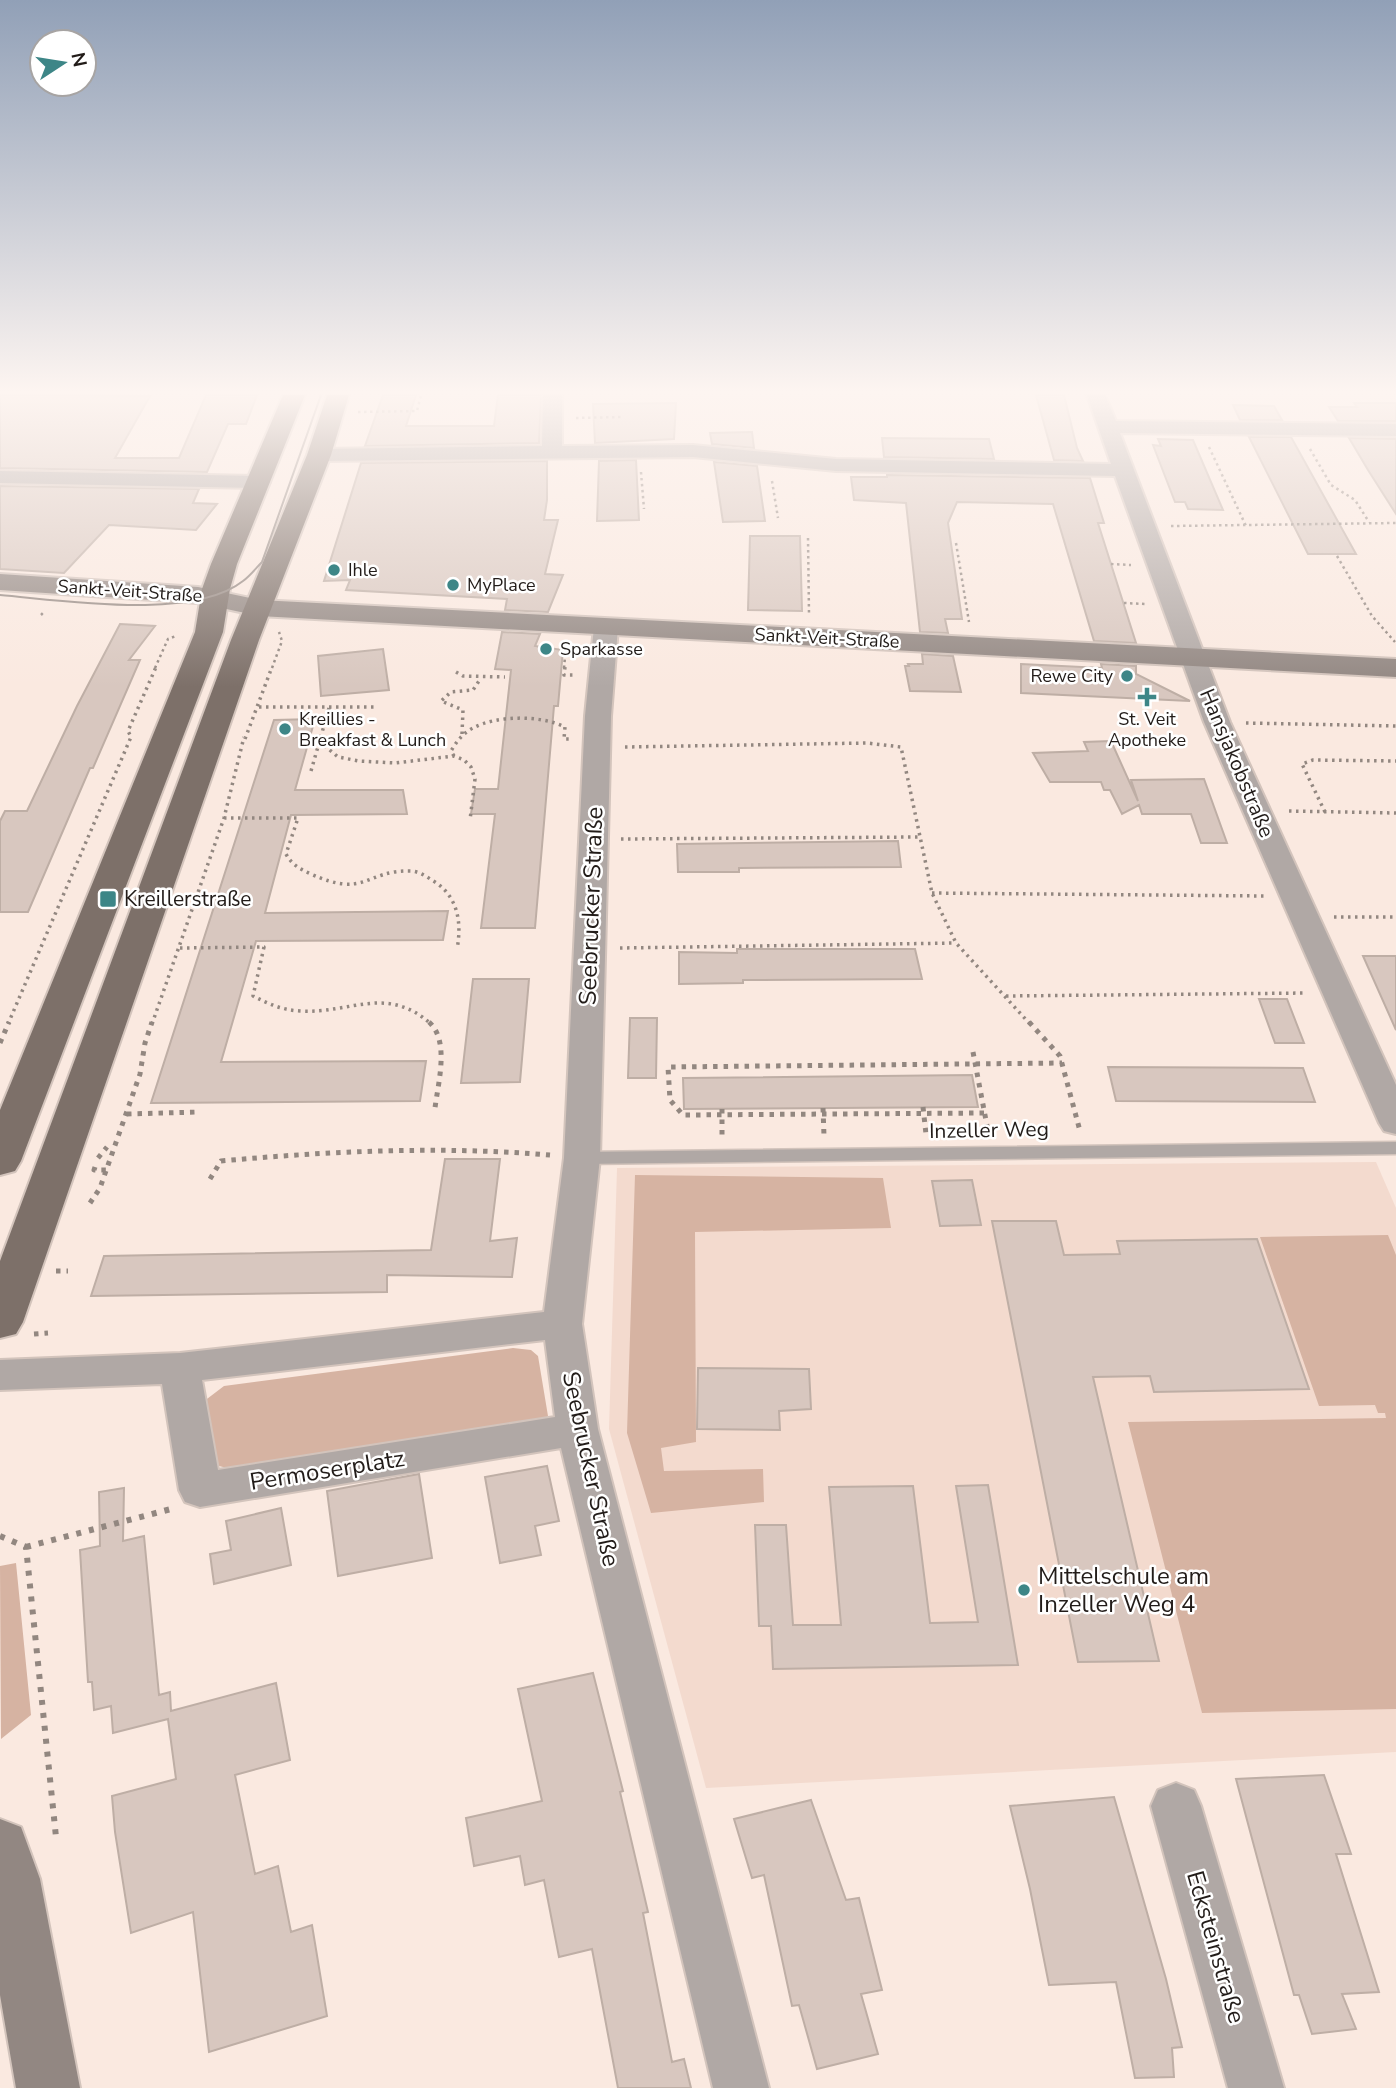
<svg xmlns="http://www.w3.org/2000/svg" width="1396" height="2088" font-family="'Nunito Sans',sans-serif">
<rect width="100%" height="100%" fill="#fae9e0"/>
<!-- built -->
<path fill="#f3dace" d="M1376,1162l20,46v544l-690,36 -97,-359 8,-261z"/>
<!-- green -->
<path fill="#d6b3a2" d="M635,1175l248,3 8,50 -196,4 1,210 -35,6 3,23 99,-2 1,33 -113,11 -24,-80z
M1388,1235l8,20v454l-194,4 -74,-291 258,-4 -1,-5h-7l-3,-8 -56,1 -59,-169z
M513,1348l18,2 7,6 10,60 -8,10 -301,45 -32,-8 -8,-58 25,-19z
M16,1563l15,152 -30,24 -1,-173z"/>
<!-- building -->
<path fill="#d8c7bf" stroke="#beaea5" stroke-width="2" d="M0,395l150,1 -35,62h64l27,-63h51l-11,29h-18l-21,48 -207,-4z
M383,395h33l-10,31h88l4,-31h43l-2,48 -174,3z
M1036,395h28l13,53 6,13 -29,-1z
M676,403l-2,36 -79,4 -2,-39z
M1354,403h42v18h-58l-9,-14h28z
M1233,405l41,1 8,14h-42z
M752,432l2,16 -42,-4 -2,-11z
M1249,437h42l65,117h-48z
M882,438l107,1 5,20 -110,-2z
M1349,438l47,1v75l-28,-44z
M1158,439l35,1 30,70 -35,-1 -3,-7h-10l-22,-57 8,1z
M636,460l3,60 -42,1 2,-60z
M547,461v39l-3,20h14l-13,54 18,1 -15,37 -43,-2 2,-11 -161,-9 4,-10 -26,1 37,-118z
M714,462l43,4 8,55 -42,1z
M887,475l203,3 14,45h-6l38,120 -42,-2 -41,-137 -96,-2 -9,21 14,96h-17l3,14 -28,-1 -14,-129 -52,-3 -3,-23h36z
M0,486l199,3 -6,14 24,1 -21,26 -87,-5 -45,48 -64,-4z
M750,536h50l2,75 -54,-1z
M120,624l35,2 -26,34h11l-47,108h-3l-62,144h-28v-91l5,-10h22l50,-105z
M502,632l38,2 -5,12 28,4 -5,56h-4l-19,222h-54l14,-114h-24l4,-25h23l13,-119 -16,-1z
M383,649l6,41 -68,6 -3,-40z
M922,654l31,2 8,36 -51,-1 -5,-25h4l-1,-2h15z
M1021,664l81,4 -1,-4 35,2v8l54,27 -169,-8z
M315,719l-20,71h108l4,24 -116,1 -26,98 183,-2 -5,29 -187,1 -35,121 205,-1 -6,40 -269,2 123,-383z
M1111,741l27,60 -7,-21 73,-1 23,64h-26l-10,-29h-49l-3,-9 -17,9 -12,-24h-6l-3,-8h-51l-17,-29 55,-2 -4,-9z
M898,841l3,26 -162,1v4h-61l-1,-28z
M737,949h178l7,30 -179,1v3l-64,1v-32l58,1z
M1363,956h33v74z
M473,979h56l-9,103 -59,1z
M1259,999h28l17,44h-29z
M630,1018h27l-1,60h-28z
M1108,1067l195,1 12,34 -199,-1z
M972,1075l6,32 -294,2 -1,-31z
M445,1159h55l-10,82 27,-3 -5,39 -125,-2v17l-296,4 13,-40 327,-6z
M972,1180l9,45 -41,1 -8,-45z
M992,1221h64l8,34 56,-1 -3,-13 140,-2 52,150 -155,3 -4,-16 -57,1 66,284 -81,1z
M698,1368l111,1 2,40 -32,2 1,19 -83,-1z
M547,1466l12,55 -24,5 6,29 -41,8 -15,-86z
M419,1474l13,84 -94,18 -11,-85z
M988,1485l30,180 -245,4 -2,-43h-12l-4,-101h31l7,100h48l-12,-138 84,-1 17,137 48,-1 -22,-136z
M124,1488l-1,53 21,-5 15,159 11,-3 1,19 105,-28 14,77 -55,15 20,99 23,-8 13,66 21,-7 15,91 -118,36 -16,-140 -62,21 -16,-101 -3,-36 64,-17 -8,-60 -55,14 -2,-27 -17,4 -2,-28h-4l-8,-132 20,-4 -1,-54z
M281,1508l10,57 -77,19 -4,-30 21,-4 -5,-29z
M593,1673l30,118 -3,1 28,120 -5,1 29,149 12,-3 7,29h-73l-26,-139 -33,8 -15,-77 -19,5 -5,-29 -46,10 -8,-48 76,-17 -24,-112z
M1324,1775l27,79h-15l43,138 -37,2 14,35 -44,5 -13,-39h-5l-58,-216z
M1114,1797l52,182 16,68 -10,1 2,29 -39,1 -19,-96 -67,3 -19,-96 -20,-83z
M811,1800l35,100 13,-2 23,92 -21,4 17,60 -61,15 -18,-64 -7,1 -28,-131 -12,3 -18,-59z"/>
<g fill="none" stroke-linecap="round" stroke-linejoin="round">
<!-- lane casing -->
<g stroke="#d3c4bc" stroke-width="3">
<path id="lane" d="M1396,1142v12l-814,10 -7,-2 -2,-4 2,-4 7,-2z"/>
</g>
<!-- street casing -->
<g stroke="#d3c4bc" stroke-width="4">
<path id="street" d="M543,395h19v51l131,-1 143,14 275,5 -24,-69h18l11,26 280,3v12l-276,-3 110,289 166,363v49l-12,-3 -5,-8 -175,-401 -89,-246 -279,-5 -143,-14 -374,4 -7,-2 -3,-4 3,-4 7,-2 223,-3z
M0,471l259,5 7,2 4,4 -4,4 -7,2 -259,-5z
M606,620l9,2 3,5 -7,89 -11,442 -18,166 16,105 171,659h-56l-152,-640 -361,59 -15,-5 -6,-12 -17,-106 -162,6v-30l180,-7 364,-41 20,-154 21,-442 9,-89 3,-5zM545,1340l10,77 -337,53 -16,-90z
M1176,1783l18,7 7,16 83,282h-56l-77,-282 7,-16z"/>
</g>
<!-- secondary casing -->
<g stroke="#d3c4bc" stroke-width="4">
<path id="secondary" d="M0,574l198,13 61,13 1137,59v18l-1137,-61 -61,-13 -198,-13z
M0,1819l21,8 19,52 40,209h-64l-16,-93z"/>
</g>
<!-- primary casing -->
<g stroke="#d3c4bc" stroke-width="4">
<path id="primary" d="M283,395h22l-68,169 -7,25 -7,43 -202,529 -6,10 -15,4v-65l195,-478 7,-43 9,-25z
M327,395h22l-18,60 -72,185 -236,682 -7,12 -16,4v-77l231,-621 76,-185z"/>
</g>
<!-- path-far3 -->
<path stroke="#928780" stroke-width="2.5" stroke-dasharray="2.5 3.5" stroke-linecap="butt" d="M358,412l59,-1 4,-16
M576,418l45,-1
M1209,447l37,79
M1310,449l21,36 24,15 14,22
M641,472l3,37
M772,481l6,37
M1171,526l225,-3
M808,538l1,76
M956,543l13,79
M1337,556l35,60 23,26
M1111,564l20,1
M1124,603l21,1
M41,615l2,-2
M155,668l13,-29 8,-3
M272,668l10,-27 -3,-9
M564,668l2,-22"/>
<!-- path-far2 -->
<path stroke="#928780" stroke-width="3.5" stroke-dasharray="2.5 4.5" stroke-linecap="butt" d="M565,667l-1,8h11
M456,672l7,4 42,1
M259,707h116
M1246,723l150,3
M462,734l1,-24 -22,-9 10,-9 22,-2 8,-12
M245,739l27,-72
M319,741l19,16 21,4 36,2 59,-7 10,4 7,7 4,12 -5,41
M625,747l242,-4 34,4 31,146 24,50 74,81
M454,756l-3,-5c6,-10 12,-18 22,-23 24,-13 68,-13 92,-1l-1,12h5
M311,771l18,-63
M1289,811l107,2
M1325,812l-23,-48 11,-4 83,1
M224,818h74l-12,36c6,11 14,15 25,20 55,25 54,-4 99,-3 9,0 17,6 25,11 23,15 27,41 22,67
M621,839l297,-2
M932,893l332,3
M1334,917h62
M180,948l84,-1 -11,49c16,8 29,14 47,15 51,3 86,-27 131,13
M620,948l336,-5
M1006,996l300,-3
M8,1024l123,-287 -3,-6 28,-64
M152,1024l72,-206 20,-81"/>
<!-- path-far1 -->
<path stroke="#928780" stroke-width="5" stroke-dasharray="4.5 6" stroke-linecap="butt" d="M429,1022c21,19 9,61 6,86
M1029,1022l31,34 20,75
M0,1043l9,-21
M973,1052l15,79
M923,1107l3,27
M823,1108l1,28
M722,1109v28
M984,1113l-301,2 -13,-15 -2,-33 394,-4
M127,1114l72,-2
M98,1158l9,-11
M95,1167l-1,3h13
M210,1179l11,-18c110,-10 219,-15 329,-6
M90,1203l10,-15 40,-114 5,-31 7,-21
M56,1271h12
M34,1334l14,-1"/>
<!-- path -->
<path stroke="#928780" stroke-width="6" stroke-dasharray="5 8" stroke-linecap="butt" d="M0,1536l26,11 30,290
M26,1547l145,-38"/>
<!-- lane -->
<use href="#lane" fill="#b0a8a5" fill-rule="evenodd"/>
<!-- street -->
<use href="#street" fill="#b0a8a5" fill-rule="evenodd"/>
<!-- secondary -->
<use href="#secondary" fill="#928782" fill-rule="evenodd"/>
<!-- primary -->
<use href="#primary" fill="#7d7069" fill-rule="evenodd"/>
<!-- tram -->
<path stroke="#958983" stroke-width="2" d="M0,595c61,5 193,26 243,-14 7,-5 13,-13 19,-19l59,-167"/>
</g>
<!-- sky -->
<linearGradient id="sky" x2="0" y2="1"><stop stop-color="#91a0b7"/><stop offset="0.57" stop-color="#fdf5f1"/><stop offset="1" stop-color="#fdf5f1" stop-opacity="0"/></linearGradient>
<rect width="1396" height="687" fill="url(#sky)"/>
<!-- markers -->
<g fill="#3d8687" stroke="#fff" stroke-width="2.5">
<circle cx="334" cy="570" r="7"/>
<circle cx="453" cy="585" r="7"/>
<circle cx="546" cy="649" r="7"/>
<circle cx="1127" cy="676" r="7"/>
<path d="M1143.5 686.5h7v7h7v7h-7v7h-7v-7h-7v-7h7z"/>
<circle cx="285" cy="729" r="7"/>
<rect x="99" y="890" width="18" height="18" rx="3.5"/>
<circle cx="1024" cy="1590" r="7"/>
</g>
<g text-anchor="middle" dominant-baseline="central" stroke-width="5" stroke-linejoin="round" paint-order="stroke">
<!-- far-poi labels -->
<g font-size="18" fill="#221c19" stroke="#fff" text-anchor="start">
<text x="348" y="570">Ihle</text>
<text x="467" y="585">MyPlace</text>
<text x="560" y="649">Sparkasse</text>
<text x="1113" y="676" text-anchor="end">Rewe City</text>
<text x="299" y="719">Kreillies -<tspan x="299" dy="21">Breakfast &amp; Lunch</tspan></text>
<text x="1147" y="719" text-anchor="middle">St. Veit<tspan x="1147" dy="21">Apotheke</tspan></text>
</g>
<!-- far-street labels -->
<g font-size="18" fill="#221c19" stroke="#fff">
<text transform="translate(130 591) rotate(4)">Sankt-Veit-Straße</text>
<text transform="translate(827 638) rotate(3)">Sankt-Veit-Straße</text>
</g>
<!-- street labels -->
<g font-size="21" fill="#221c19" stroke="#fff">
<text transform="translate(1237 763) rotate(67)">Hansjakobstraße</text>
<text transform="translate(989 1130) rotate(-1)">Inzeller Weg</text>
</g>
<!-- poi labels -->
<g font-size="21" fill="#221c19" stroke="#fff" text-anchor="start">
<text x="124" y="899">Kreillerstraße</text>
</g>
<!-- near-street labels -->
<g font-size="24" fill="#221c19" stroke="#fff">
<text transform="translate(591 906) rotate(-88)">Seebrucker Straße</text>
<text transform="translate(591 1469) rotate(78)">Seebrucker Straße</text>
<text transform="translate(327 1470) rotate(-9)">Permoserplatz</text>
<text transform="translate(1216 1947) rotate(74)">Ecksteinstraße</text>
</g>
<!-- near-poi labels -->
<g font-size="24" fill="#221c19" stroke="#fff" text-anchor="start">
<text x="1038" y="1576">Mittelschule am<tspan x="1038" dy="28">Inzeller Weg 4</tspan></text>
</g>
</g>
<!-- north arrow -->
<g transform="translate(63 63) rotate(78)"><circle r="33" fill="#ffffff" stroke="#a7a4a3" stroke-width="2"/>
<path d="M0-5L12 26L0 18L-12 26Z" fill="#3d8687"/>
<text y="-10" font-size="19" font-weight="bold" text-anchor="middle" fill="#221c19">N</text>
</g>
</svg>
